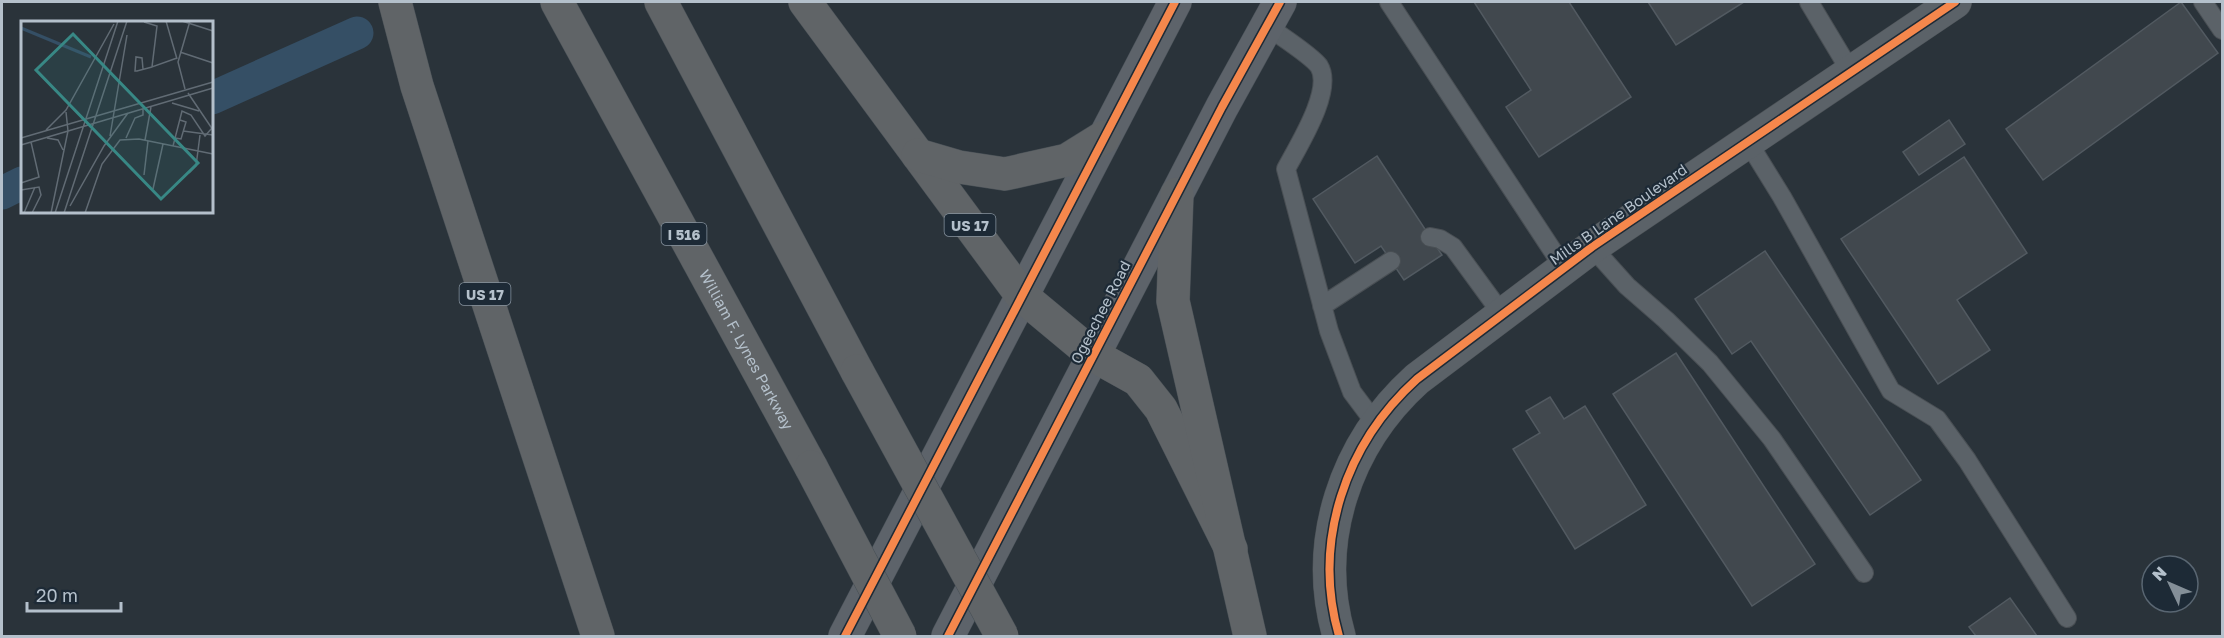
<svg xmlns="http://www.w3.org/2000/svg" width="2224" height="638" font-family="'Golos Text',sans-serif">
<rect width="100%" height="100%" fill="#2a333a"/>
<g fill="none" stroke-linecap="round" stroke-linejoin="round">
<!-- canal -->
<path stroke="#354f65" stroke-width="33" d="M212,98l145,-65
M2,193l20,-10"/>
</g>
<!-- building -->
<path fill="#41484e" stroke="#525a61" stroke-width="1.5" d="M1474,2h95l62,95 -92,60 -33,-50 25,-17z
M1648,2h96l-68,43z
M2181,2l37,51 -175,127 -37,-51z
M1949,120l16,24 -46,31 -16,-23z
M1377,156l65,99 -38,25 -23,-34 -26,17 -42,-64z
M1964,157l63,96 -70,47 33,50 -52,34 -97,-145z
M1765,251l156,229 -51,35 -119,-174 -19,13 -37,-55z
M1676,353l139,211 -63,42 -139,-212z
M1550,397l14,22 21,-13 61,99 -71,44 -62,-100 27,-16 -14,-22z
M2010,598l27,38h-61l-7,-9z"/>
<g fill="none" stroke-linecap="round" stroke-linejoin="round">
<!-- service casing -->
<g stroke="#494f54" stroke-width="20">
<path id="service" d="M1389,2l175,266
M1809,2l42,70
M2203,2l19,28
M1267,26c12,9 44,29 52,40 15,24 -21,80 -33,103l43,162 23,61 24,32
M1748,142l34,55 109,194 46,28 30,41 100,158
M1430,237l10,2 13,8 49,67
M1592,247l35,39 39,34 44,43 62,76 92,134
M1322,306l69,-45"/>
</g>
<!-- minor casing -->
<g stroke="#494f54" stroke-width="34">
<path id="minor" d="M1339,636c-27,-94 6,-192 78,-257l175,-132 363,-245"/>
</g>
<!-- primary casing -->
<g stroke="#485057" stroke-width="34">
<path id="primary" d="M845,636l330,-634
M948,636l274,-529 58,-105"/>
</g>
<!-- motorway casing -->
<g stroke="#474f55" stroke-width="34">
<g id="motorway">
<path d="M395,2l22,84 181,550"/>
<path id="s1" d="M557,2l254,465"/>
<path d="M661,2l196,369"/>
<path d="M805,2l217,294 71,59 45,25 23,29 70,140"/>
<path d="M918,155l41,12 46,7 62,-14 37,-23"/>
<path d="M1177,194l-4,107 77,335"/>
</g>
</g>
<!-- service -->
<use href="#service" stroke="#5b6268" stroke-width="18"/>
<!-- minor -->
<use href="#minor" stroke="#5b6268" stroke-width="33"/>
<!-- primary -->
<use href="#primary" stroke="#5d636a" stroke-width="33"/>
<!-- motorway -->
<use href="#motorway" stroke="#606467" stroke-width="33"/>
<!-- motorway-bridge casing -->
<g stroke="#474f55" stroke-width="34" stroke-linecap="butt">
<path id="motorway-bridge" d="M857,371l145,265
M811,467l89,169"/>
</g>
<!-- motorway-bridge -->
<use href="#motorway-bridge" stroke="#606467" stroke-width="33"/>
<!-- cycleway casing -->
<g stroke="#1d2a36" stroke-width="11">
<path id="cycleway" d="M845,636l330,-634
M948,636l274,-529 58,-105
M1339,636c-27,-94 6,-192 78,-257l175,-132 363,-245"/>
</g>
<!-- cycleway -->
<use href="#cycleway" stroke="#f5874c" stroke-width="8"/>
</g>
<g text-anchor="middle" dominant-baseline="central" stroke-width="4.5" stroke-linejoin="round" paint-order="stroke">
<!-- shield labels -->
<g fill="#1d2a36" stroke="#87939e" stroke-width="1.5">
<rect x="944.5" y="214" width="51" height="22" rx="4.5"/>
<rect x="661.5" y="223" width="45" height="22" rx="4.5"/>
<rect x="459.5" y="283" width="51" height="22" rx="4.5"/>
</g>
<g font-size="14" font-weight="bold" fill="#b4c0cb">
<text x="970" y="225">US 17</text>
<text x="684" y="234">I 516</text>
<text x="485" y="294">US 17</text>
</g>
<!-- street labels -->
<g font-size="15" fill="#b4c0cb" stroke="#1d2a36">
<text transform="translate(1618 214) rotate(-35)">Mills B Lane Boulevard</text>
<text transform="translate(1100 312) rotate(-63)">Ogeechee Road</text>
<text stroke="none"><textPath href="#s1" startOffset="396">William F. Lynes Parkway</textPath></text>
</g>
</g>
<!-- overview -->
<g transform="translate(21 21)">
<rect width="192" height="192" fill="#2a333a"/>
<path fill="none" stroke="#354f65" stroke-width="3" d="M0,7l70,29"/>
<path fill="none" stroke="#616b74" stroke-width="1.5" d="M145,0l11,38M161,0l31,10M123,1l13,4 -5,41 25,-9M159,31l33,11M122,48l-1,-11 -6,-1 -1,14h2l15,-4M164,68l-7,-27 12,-41M167,72l25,37M151,82l27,8M25,109l20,-20 48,-86M162,110l30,4M89,115l17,-101M0,117l192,-56M26,117l11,2 5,10M105,117l9,-20 8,-3v-6M154,117l6,1 5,-17 -6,-2M124,119l6,-33M0,124l192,-57M152,125l9,-35 9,4 14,21 7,-8M168,152l7,-7 4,-31M123,154l4,-34M0,162l18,-6 -8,-35M132,168l10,-45M0,169l18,-3 2,8 -9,18M49,185l34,-60 24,-33M3,192l11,-26M30,192l17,-82 -2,-19M34,192l63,-192M43,192l63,-192M64,192l17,-49 18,-24 19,-1 74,15"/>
<path fill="#388885" fill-opacity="0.15" stroke="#388885" stroke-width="3" d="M52,13l125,129 -37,36 -125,-129z"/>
<rect width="192" height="192" fill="none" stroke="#b4c0cb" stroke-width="3"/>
</g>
<!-- border -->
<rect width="2224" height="638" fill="none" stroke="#b4c0cb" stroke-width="6"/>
<!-- north arrow -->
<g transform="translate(2170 584) rotate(314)"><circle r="28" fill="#1d2a36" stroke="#596672" stroke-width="1.5"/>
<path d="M0-4.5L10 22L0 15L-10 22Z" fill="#848f98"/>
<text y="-9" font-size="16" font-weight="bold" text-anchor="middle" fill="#b4c0cb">N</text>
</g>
<!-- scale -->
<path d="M27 602v9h94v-9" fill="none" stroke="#b4c0cb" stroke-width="3"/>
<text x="36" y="602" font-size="18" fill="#b4c0cb" stroke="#1d2a36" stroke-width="4.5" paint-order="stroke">20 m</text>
</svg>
